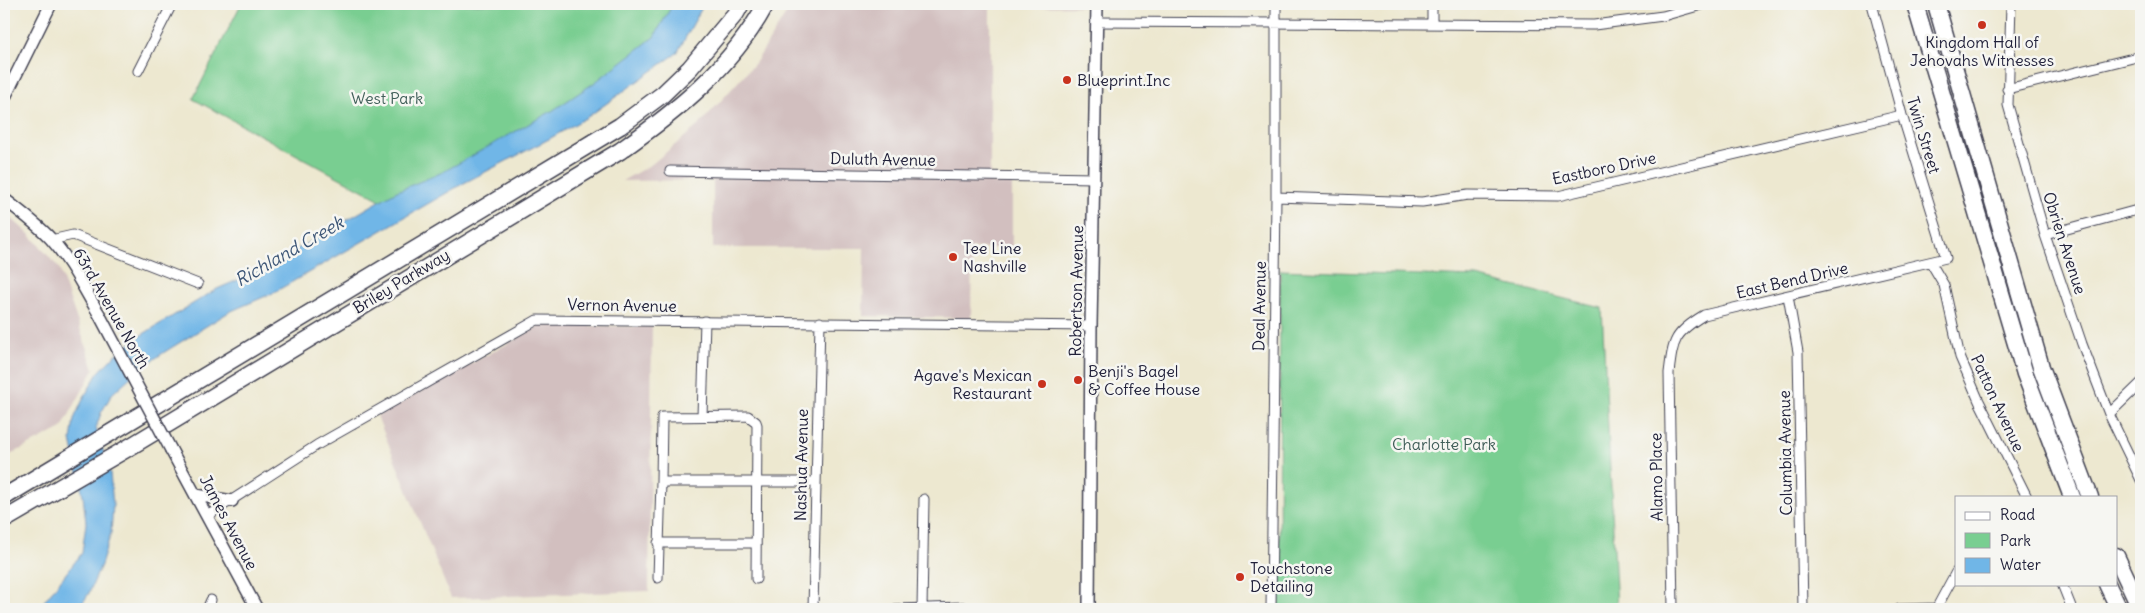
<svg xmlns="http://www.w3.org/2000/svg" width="2145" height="613" font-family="Delius,sans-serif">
<rect width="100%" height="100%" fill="#f6f6f2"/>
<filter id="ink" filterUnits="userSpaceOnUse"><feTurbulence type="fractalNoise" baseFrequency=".02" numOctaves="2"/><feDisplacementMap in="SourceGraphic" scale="10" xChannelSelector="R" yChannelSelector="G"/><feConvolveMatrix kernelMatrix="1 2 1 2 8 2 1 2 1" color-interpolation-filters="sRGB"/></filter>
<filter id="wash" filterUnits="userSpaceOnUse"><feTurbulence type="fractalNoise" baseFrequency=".0096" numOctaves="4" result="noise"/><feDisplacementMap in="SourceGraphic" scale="20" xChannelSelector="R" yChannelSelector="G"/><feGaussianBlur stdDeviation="1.12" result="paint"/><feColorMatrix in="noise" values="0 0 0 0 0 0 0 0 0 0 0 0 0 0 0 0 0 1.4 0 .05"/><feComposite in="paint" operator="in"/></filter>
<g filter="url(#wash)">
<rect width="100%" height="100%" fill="#ede8d0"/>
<!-- industrial -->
<path fill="#d2bfbf" d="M792,4h296v2l-98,1v176h22v65h-40l-1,70 -108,-2 1,-68h-151v-68l-91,1 30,-17 47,-39 57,-63z
M4,212l25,22 30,34 35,101 -32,59 -58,30z
M541,325l111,2 -3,264 -198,7 -74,-182z"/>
<!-- green -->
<path fill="#79ce91" stroke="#4e7866" d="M241,4h444l-32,43 -87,65 -180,91 -193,-104z
M1280,270l197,7 125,31 15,301h-338z"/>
<!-- water -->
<path fill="#70b6e7" stroke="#496c91" d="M673,4h31l-27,49 -88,63 -40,23 -85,44 -191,110 -44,19 -66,41 -27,19 -24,22 -11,19 -5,15 14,45 3,32 -2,28 -10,32 -12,28 -10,16h-41l44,-56 4,-30 -3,-27 -12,-56 3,-21 10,-22 14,-24 16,-17 26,-20 77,-47 44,-19 134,-78 48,-20 109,-61 42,-28 60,-46z"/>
</g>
<g filter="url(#ink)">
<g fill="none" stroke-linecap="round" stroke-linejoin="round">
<!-- minor casing -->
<g stroke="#404051" stroke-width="11">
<path id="minor" d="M2011,4l-3,101 37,130 37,109 27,70 32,66
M1097,22l497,3 69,-9 42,-12
M1432,24v-20
M138,71l34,-67
M2007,89l134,-33
M670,171l424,7
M1276,197l146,5 46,-7 90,1 344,-81
M2045,235l96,-26
M51,240l22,-5 125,49
M1931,263l13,22 16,72 19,44 48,96
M1788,296l10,56 5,257
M2109,414l32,-31
M702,416l3,-95
M207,516l110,-71 220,-125 554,6
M658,543h98
M658,578l3,-96
M756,579l1,-154 -1,-3 -8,-6 -86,1 -1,65h155
M2062,584l10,25
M207,609l4,-9
M813,609l7,-287
M895,609l68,-2
M922,609l2,-110
M1271,609l5,-412v-193
M1673,609l-4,-236c4,-33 5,-40 35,-58l242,-57 -44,-143 -30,-111
M1899,609l38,-1
M1936,609l20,-37"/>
</g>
<!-- tertiary casing -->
<g stroke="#404051" stroke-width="14">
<path id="tertiary" d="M4,99l47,-95
M4,199c17,13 33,25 47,40 20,22 33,50 48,75
M171,450l86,159
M196,495l36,6
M1089,609l2,-283 6,-322"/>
</g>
<!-- motorway casing -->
<g stroke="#404051" stroke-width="19">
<path id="motorway" d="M1915,4l110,370 47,123
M1936,4l105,363 49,130
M4,497l616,-371 43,-32 27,-26 46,-55 5,-9
M4,520l129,-75 487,-294c58,-41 112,-84 146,-147
M2116,556l25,53
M2107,584l12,25"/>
</g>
<!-- minor -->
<use href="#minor" stroke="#fff" stroke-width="9"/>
<!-- tertiary -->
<use href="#tertiary" stroke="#fff" stroke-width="11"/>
<!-- motorway -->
<use href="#motorway" stroke="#fff" stroke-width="16"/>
<!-- tertiary-bridge casing -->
<g stroke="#404051" stroke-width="14" stroke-linecap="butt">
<path id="tertiary-bridge" d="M99,314l72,136"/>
</g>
<!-- tertiary-bridge -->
<use href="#tertiary-bridge" stroke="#fff" stroke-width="11"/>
</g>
</g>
<!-- markers -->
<g fill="#c8321e" stroke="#f6f6f2" stroke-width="2">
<circle cx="1982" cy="25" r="5"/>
<circle cx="1067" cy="80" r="5"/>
<circle cx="953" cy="257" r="5"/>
<circle cx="1078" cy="380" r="5"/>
<circle cx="1042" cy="384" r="5"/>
<circle cx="1240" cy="577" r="5"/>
</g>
<g text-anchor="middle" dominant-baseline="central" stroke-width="5" stroke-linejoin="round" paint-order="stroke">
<!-- poi labels -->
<g font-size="16" fill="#22223b" stroke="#f6f6f2" text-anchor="start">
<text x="1982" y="42" text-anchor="middle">Kingdom Hall of<tspan x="1982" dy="18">Jehovahs Witnesses</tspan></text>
<text x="1077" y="80">Blueprint.Inc</text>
<text x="963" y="248">Tee Line<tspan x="963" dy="18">Nashville</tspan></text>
<text x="1088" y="371">Benji's Bagel<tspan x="1088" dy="18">&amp; Coffee House</tspan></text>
<text x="1032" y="375" text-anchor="end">Agave's Mexican<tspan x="1032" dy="18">Restaurant</tspan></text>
<text x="1250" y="568">Touchstone<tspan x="1250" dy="18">Detailing</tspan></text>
</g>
<!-- park labels -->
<g font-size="16" fill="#405e59" stroke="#f6f6f2">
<text x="387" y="98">West Park</text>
<text x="1444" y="444">Charlotte Park</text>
</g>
<!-- street labels -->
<g font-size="16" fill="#22223b" stroke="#f6f6f2">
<text transform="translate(1924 135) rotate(73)">Twin Street</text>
<text transform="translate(883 159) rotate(1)">Duluth Avenue</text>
<text transform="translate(1604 168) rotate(-12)">Eastboro Drive</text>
<text transform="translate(2065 243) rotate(72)">Obrien Avenue</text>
<text transform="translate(1792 280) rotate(-13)">East Bend Drive</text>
<text transform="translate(401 281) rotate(-31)">Briley Parkway</text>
<text transform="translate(1076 291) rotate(-89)">Robertson Avenue</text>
<text transform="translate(622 305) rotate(1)">Vernon Avenue</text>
<text transform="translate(1259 306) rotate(-89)">Deal Avenue</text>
<text transform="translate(112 308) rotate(60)">63rd Avenue North</text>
<text transform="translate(1998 403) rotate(65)">Patton Avenue</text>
<text transform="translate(1785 453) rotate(-91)">Columbia Avenue</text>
<text transform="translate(801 465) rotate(-89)">Nashua Avenue</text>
<text transform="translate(1656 477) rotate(-91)">Alamo Place</text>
<text transform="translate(229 522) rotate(62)">James Avenue</text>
</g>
<!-- water labels -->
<g font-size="18" font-style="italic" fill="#3d5677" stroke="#f6f6f2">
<text transform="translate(289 251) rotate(-30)">Richland Creek</text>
</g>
</g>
<!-- margin -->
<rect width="2145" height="613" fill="none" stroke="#f6f6f2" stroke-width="20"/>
<!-- legend -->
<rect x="1955" y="496" width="162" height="90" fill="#f6f6f2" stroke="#a1a1a9"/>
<rect x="1965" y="512" width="25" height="8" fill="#ffffff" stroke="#a1a1a9"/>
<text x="2000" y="520" font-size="15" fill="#22223b">Road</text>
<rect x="1965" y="533" width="25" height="15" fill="#79ce91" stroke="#a1a1a9"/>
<text x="2000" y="546" font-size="15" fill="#22223b">Park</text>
<rect x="1965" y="558" width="25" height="15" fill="#70b6e7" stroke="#a1a1a9"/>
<text x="2000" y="570" font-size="15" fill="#22223b">Water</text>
</svg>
